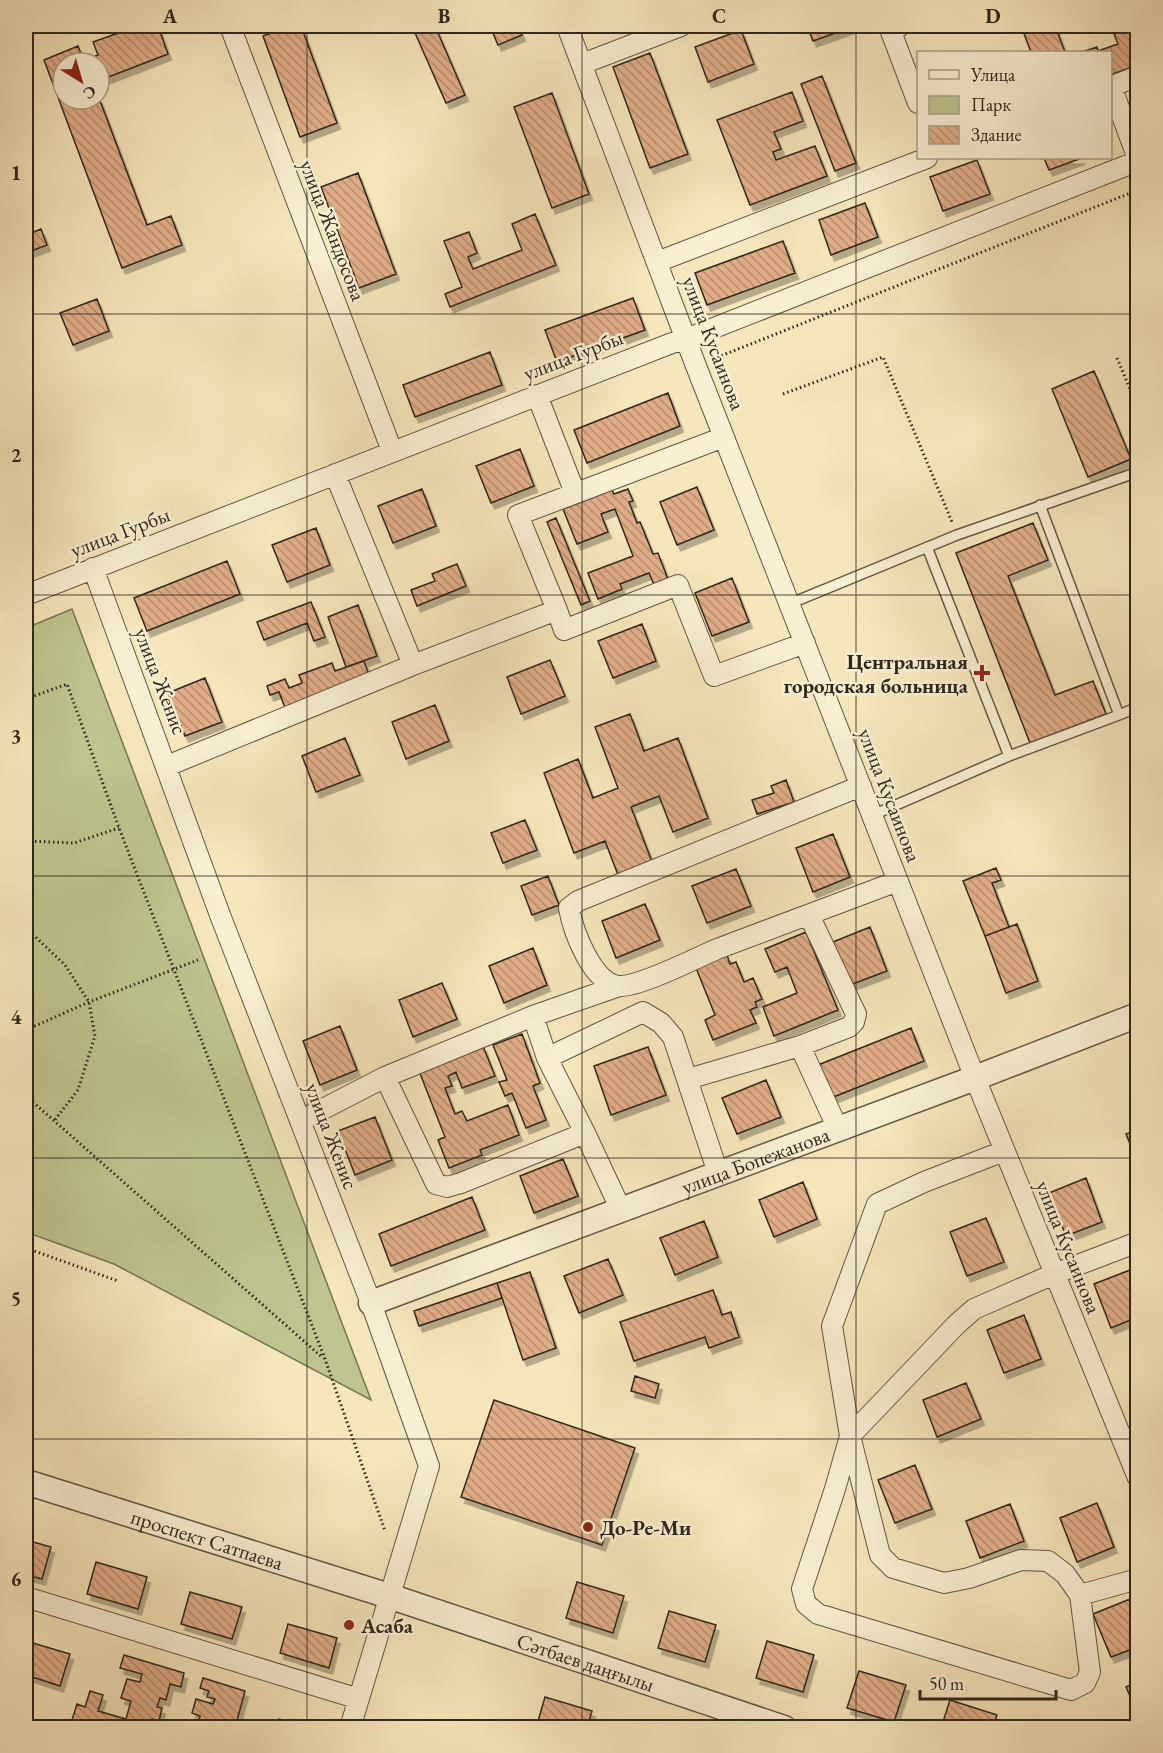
<svg xmlns="http://www.w3.org/2000/svg" width="1163" height="1753" font-family="'EB Garamond',serif">
<defs>
<pattern id="building-back-hatch" width="6" height="6" patternUnits="userSpaceOnUse" patternTransform="scale(1.5)"><rect width="6" height="6" fill="#e1ad88"/><path d="M-1 5l2 2M0 0l6 6M5-1l2 2" fill="none" stroke="#b78d6e"/></pattern>
<filter id="shadow"><feDropShadow dx="3.5" dy="6" stdDeviation="0" flood-color="#0004"/></filter>
</defs>
<rect width="100%" height="100%" fill="#f6e6bb"/>
<filter id="stains"><feTurbulence type="fractalNoise" baseFrequency=".00333" numOctaves="4"/><feColorMatrix values="0 0 0 0 .2 0 0 0 0 .09 0 0 0 0 .02 0 0 0 .5 -.17"/></filter>
<radialGradient id="worn" r=".72"><stop offset=".6" stop-color="#630" stop-opacity="0"/><stop offset="1" stop-color="#630" stop-opacity=".3"/></radialGradient>
<!-- green -->
<path fill="#bfc48e" stroke="#777555" stroke-width="1.5" d="M72,609l299,791 -257,-136 -88,-32v-604z"/>
<!-- building -->
<path fill="url(#building-back-hatch)" stroke="#2f261c" stroke-width="1.5" filter="url(#shadow)" d="M138,26h20l10,28 -62,24 -3,-10 -4,2v-7h-36v36l36,-1 48,127 24,-9 11,29 -60,23 -78,-208 34,-14 6,15 14,-6 -5,-13z
M291,26h10l36,97 -37,14 -37,-101z
M412,26h23l30,69 -19,8z
M490,26h28l4,9 -24,10z
M807,26h48l-42,15z
M1021,26h34l10,26h-34z
M1111,26h27l-6,2 4,10 2,-1v28l-28,10v-23h-28l15,-5 1,4 20,-7z
M741,30l13,34 -46,18 -13,-35z
M650,53l38,101 -38,14 -37,-101z
M822,76l34,87 -21,8 -34,-87z
M792,92l11,29 -29,11 7,17 -8,3 3,8 39,-14 12,30 -77,29 -33,-85z
M552,93l37,101 -37,14 -38,-101z
M1044,158h38l-33,12z
M977,160l13,34 -47,17 -13,-34z
M358,173l38,101 -37,14 -38,-101z
M865,203l13,34 -47,18 -12,-35z
M535,214l21,51 -106,42 -5,-13 17,-7 -18,-46 25,-9 8,21 -9,4 5,12 49,-19 -10,-26z
M41,229l6,16 -21,8v-18z
M783,241l12,32 -88,32 -12,-32z
M633,298l12,32 -88,32 -12,-32z
M97,299l12,32 -36,14 -13,-32z
M490,352l12,33 -87,32 -12,-32z
M1094,371l37,88 -43,18 -36,-88z
M668,393l12,33 -93,37 -13,-33z
M520,449l14,37 -43,17 -15,-37z
M697,487l17,43 -37,15 -17,-43z
M422,489l14,37 -43,17 -15,-37z
M628,489l5,12 -4,1 8,21 3,-1 13,32 5,-1 11,29 -14,5 -6,-14 -29,11 2,5 -24,10 -10,-26 45,-17 -18,-47 -14,5 7,18 -31,12 -14,-35 49,-19 2,4z
M556,518l34,83 -9,4 -34,-83z
M1033,523l15,37 -40,16 47,119 38,-14 13,33 -76,29 -74,-190z
M316,528l14,37 -43,17 -15,-37z
M227,561l13,33 -93,37 -13,-33z
M457,564l9,22 -49,20 -6,-16 24,-9 -3,-7z
M732,578l17,44 -37,14 -17,-43z
M311,602l14,35 -11,4 -7,-18 -43,17 -7,-18z
M358,605l19,51 -31,11 -18,-50z
M642,624l14,37 -43,17 -15,-37z
M550,660l15,36 -44,18 -14,-37z
M364,661l6,17 -84,32 -7,-18 -9,3 -3,-9 18,-7 4,9 13,-5 -3,-8 33,-12 3,8z
M205,678l17,44 -37,14 -17,-43z
M435,705l14,36 -43,18 -14,-37z
M630,714l14,37 34,-13 30,80 -35,14 -14,-36 -28,11 23,60 -34,13 -15,-39 -31,12 -30,-80 34,-14 15,39 25,-10 -23,-61z
M345,738l15,37 -44,17 -14,-36z
M786,780l8,22 -37,12 -5,-14 22,-7 -3,-7z
M525,820l12,30 -34,13 -12,-30z
M833,834l17,43 -37,15 -17,-44z
M996,868l5,12 -9,3 17,44 -24,9 -22,-55z
M736,869l15,37 -44,17 -15,-37z
M548,876l11,29 -27,10 -11,-29z
M645,904l15,36 -44,18 -14,-37z
M1017,924l21,57 -32,12 -21,-57z
M870,927l17,44 -37,14 -17,-43z
M806,932l32,78 -64,26 -11,-29 34,-14 -10,-26 -12,5 -10,-23z
M533,948l14,37 -43,18 -15,-37z
M727,955l3,9 6,-2 8,20 9,-4 9,21 -7,3 2,5 -7,3 6,13 -43,17 -8,-20 10,-5 -19,-47z
M442,983l15,36 -44,18 -14,-37z
M340,1026l17,44 -37,15 -17,-44z
M911,1028l13,33 -93,37 -13,-33z
M522,1034l18,49 -7,3 13,34 -20,8 -14,-35 -7,3 -6,-14 8,-2 -14,-35z
M483,1046l12,30 -33,12 -6,-16 -8,4 4,10 -7,2 10,26 7,-3 5,10 41,-16 11,30 -39,15 2,5 -33,13 -11,-28 7,-3 -26,-66z
M648,1047l18,48 -55,20 -17,-49z
M766,1080l15,37 -44,17 -15,-36z
M375,1117l17,43 -37,15 -17,-44z
M1138,1130v34l-12,-30z
M563,1159l15,37 -44,17 -14,-37z
M1086,1178l16,44 -36,14 -17,-43z
M803,1182l14,37 -43,18 -15,-37z
M472,1197l13,33 -94,36 -12,-32z
M986,1218l18,44 -37,14 -17,-44z
M704,1221l14,36 -43,18 -15,-37z
M608,1259l15,36 -44,18 -15,-37z
M1130,1270l8,18v29l-27,11 -17,-44z
M530,1272l26,76 -33,12 -26,-77z
M497,1283l5,15 -83,28 -5,-15z
M713,1290l9,25 9,-3 8,25 -30,11 -4,-11 -71,24 -14,-39z
M1024,1315l17,44 -37,14 -17,-43z
M635,1376l24,8 -4,14 -24,-7z
M966,1383l15,36 -44,18 -14,-37z
M494,1400l141,48 -33,97 -141,-48z
M915,1465l17,44 -37,14 -17,-43z
M1097,1503l17,44 -37,15 -17,-44z
M1010,1504l14,37 -44,17 -14,-37z
M26,1540l25,7 -9,32 -16,-4z
M96,1562l51,15 -9,32 -51,-15z
M577,1582l47,14 -11,37 -47,-15z
M190,1592l52,15 -10,32 -51,-15z
M1130,1599l8,19v29l-27,10 -18,-43z
M669,1611l47,14 -11,37 -47,-14z
M288,1624l49,14 -8,30 -49,-15z
M26,1641l44,13 -10,32 -34,-11z
M767,1641l47,14 -11,37 -47,-14z
M124,1655l60,18 -3,14 -11,-3 -4,16 -6,-2 -3,9 5,1 -3,13 -7,-2 -2,9h-57l-21,-8 5,-16 8,3 5,-16 13,4 -5,16 28,8 5,-18 -10,-3 6,-19 13,3 2,-8 -22,-6z
M859,1671l47,14 -12,37 -47,-14z
M203,1678l42,13 -10,37h-38l3,-12 -8,-3 4,-14 17,5 2,-5 -8,-2 2,-6 -9,-3z
M1138,1682v27l-2,1 -10,-23z
M545,1697l47,14 -5,17h-51z
M950,1700l47,15 -4,13h-52z
M279,1719l27,9h-29z"/>
<g fill="none" stroke-linecap="round" stroke-linejoin="round">
<!-- service casing -->
<g stroke="#615644" stroke-width="12">
<path id="service" d="M927,547l82,209
M789,604l168,-69 181,-63
M1119,715l19,-8
M873,815l136,-59 110,-41 -79,-210"/>
</g>
<!-- minor casing -->
<g stroke="#615644" stroke-width="22">
<path id="minor" d="M230,26l162,425
M567,26l129,340 279,712 163,400
M900,26l-10,3 28,74
M582,64l99,-38
M1111,86l27,73
M1110,87l28,-11
M657,262l270,-104
M537,395l38,98
M93,568l127,347 151,388 58,163 -79,262
M26,595l646,-252 14,-4 452,-178
M557,610l-39,-95 206,-78
M413,665l144,-55 7,20 114,-45 36,91 91,-33
M167,766l246,-101 -78,-191
M861,786l-283,115 -9,7c4,23 23,74 49,78 20,2 78,-28 99,-37 60,-23 121,-45 181,-68
M800,1046l38,83
M547,1058l96,-46 18,11 12,14 45,136
M385,1077l148,-61
M688,1079l112,-33 49,-19 5,-5 2,-8 -47,-99
M300,1121l85,-44 51,107 11,3 14,-4 124,-50 36,77
M585,1133l-38,-75 -14,-42 86,-30
M1004,1151l-80,31 -47,22 -45,122 18,110 -15,53 -33,100 4,15 12,10 253,76 14,-7 5,-11 -10,-77 58,-16
M1080,1595l-15,-21 -17,-13 -27,-1 -52,18 -25,5 -51,-15 -13,-13 -30,-119 106,-111 18,-16 80,-35 84,-32
M26,1597l333,102"/>
</g>
<!-- tertiary casing -->
<g stroke="#615644" stroke-width="27">
<g id="tertiary">
<path id="s1" d="M371,1303l604,-225 163,-63"/>
<path id="s2" d="M26,1482l363,114 395,132"/>
</g>
</g>
<!-- path -->
<path stroke="#2f261c" stroke-width="3" stroke-dasharray="1.5 3" stroke-linecap="butt" d="M1117,358l21,50
M713,359l425,-169
M783,394l100,-37 69,165
M26,699l41,-15 52,144 206,531 60,172
M26,841l48,2 45,-15
M26,928l39,37 24,37 6,34 -17,54 -24,31
M26,1030l63,-28 109,-42
M26,1096l297,262
M26,1248l92,33"/>
<!-- service -->
<use href="#service" stroke="#f9efd3" stroke-width="9"/>
<!-- minor -->
<use href="#minor" stroke="#f9efd3" stroke-width="20"/>
<!-- tertiary -->
<use href="#tertiary" stroke="#f9efd3" stroke-width="24"/>
</g>
<!-- grid -->
<path fill="none" stroke="#2f261c" stroke-width="1.5" stroke-opacity="0.55" d="M307,26v1702M582,26v1702M856,26v1702M26,314h1112M26,595h1112M26,876h1112M26,1158h1112M26,1439h1112"/>
<!-- markers -->
<g fill="#8f2418" stroke="#f9efd3" stroke-width="2">
<path d="M979 664h6v6h6v6h-6v6h-6v-6h-6v-6h6z"/>
<circle cx="588" cy="1527" r="6"/>
<circle cx="349" cy="1625" r="6"/>
</g>
<g text-anchor="middle" dominant-baseline="central" stroke-width="5" stroke-linejoin="round" paint-order="stroke">
<!-- street labels -->
<g font-size="21" fill="#2f261c" stroke="#f9efd3">
<text transform="translate(333 230) rotate(69)">улица Жандосова</text>
<text transform="translate(714 343) rotate(69)">улица Кусаинова</text>
<text transform="translate(573 355) rotate(-21)">улица Гурбы</text>
<text transform="translate(120 532) rotate(-21)">улица Гурбы</text>
<text transform="translate(161 681) rotate(69)">улица Женис</text>
<text transform="translate(890 795) rotate(69)">улица Кусаинова</text>
<text transform="translate(332 1136) rotate(69)">улица Женис</text>
<text stroke="none"><textPath href="#s1" startOffset="410">улица Бопежанова</textPath></text>
<text transform="translate(1069 1247) rotate(68)">улица Кусаинова</text>
<text stroke="none"><textPath href="#s2" startOffset="190">проспект Сатпаева</textPath></text>
<text stroke="none"><textPath href="#s2" startOffset="588">Сәтбаев даңғылы</textPath></text>
</g>
<!-- poi labels -->
<g font-size="21" font-weight="bold" fill="#2f261c" stroke="#f9efd3" text-anchor="start">
<text x="968" y="661" text-anchor="end">Центральная<tspan x="968" dy="24">городская больница</tspan></text>
<text x="600" y="1527">До-Ре-Ми</text>
<text x="361" y="1625">Асаба</text>
</g>
</g>
<!-- margin -->
<rect width="1163" height="1753" fill="none" stroke="#f6e6bb" stroke-width="66"/>
<!-- legend -->
<rect x="917" y="51" width="195" height="108" fill="#f9efd3" stroke="#a89f8a" stroke-width="1.5"/>
<rect x="929" y="70" width="30" height="9" fill="#f9efd3" stroke="#a89f8a" stroke-width="1.5"/>
<text x="971" y="81" font-size="18" fill="#2f261c">Улица</text>
<rect x="929" y="96" width="30" height="18" fill="#bfc48e" stroke="#a89f8a" stroke-width="1.5"/>
<text x="971" y="111" font-size="18" fill="#2f261c">Парк</text>
<rect x="929" y="126" width="30" height="18" fill="url(#building-back-hatch)" stroke="#a89f8a" stroke-width="1.5"/>
<text x="971" y="141" font-size="18" fill="#2f261c">Здание</text>
<!-- north arrow -->
<g transform="translate(81 81) rotate(143)"><circle r="28" fill="#f9efd3" stroke="#a89f8a" stroke-width="1.5"/>
<path d="M0-4.5L10 22L0 15L-10 22Z" fill="#8f2418"/>
<text y="-9" font-size="16" font-weight="bold" text-anchor="middle" fill="#2f261c">С</text>
</g>
<!-- scale -->
<path d="M920 1690v9h136v-9" fill="none" stroke="#2f261c" stroke-width="3"/>
<text x="929" y="1690" font-size="18" fill="#2f261c" stroke="#f9efd3" stroke-width="4.5" paint-order="stroke">50 m</text>
<rect x="33" y="33" width="1097" height="1687" fill="none" stroke="#2f261c" stroke-width="2"/>
<g font-size="20" text-anchor="middle" font-weight="bold" fill="#2f261c">
<text x="170" y="23">A</text>
<text x="444" y="23">B</text>
<text x="719" y="23">C</text>
<text x="993" y="23">D</text>
<text x="16" y="180">1</text>
<text x="16" y="462">2</text>
<text x="16" y="743">3</text>
<text x="16" y="1024">4</text>
<text x="16" y="1305">5</text>
<text x="16" y="1586">6</text>
</g>
<rect width="100%" height="100%" filter="url(#stains)"/>
<rect width="100%" height="100%" fill="url(#worn)"/>
</svg>
